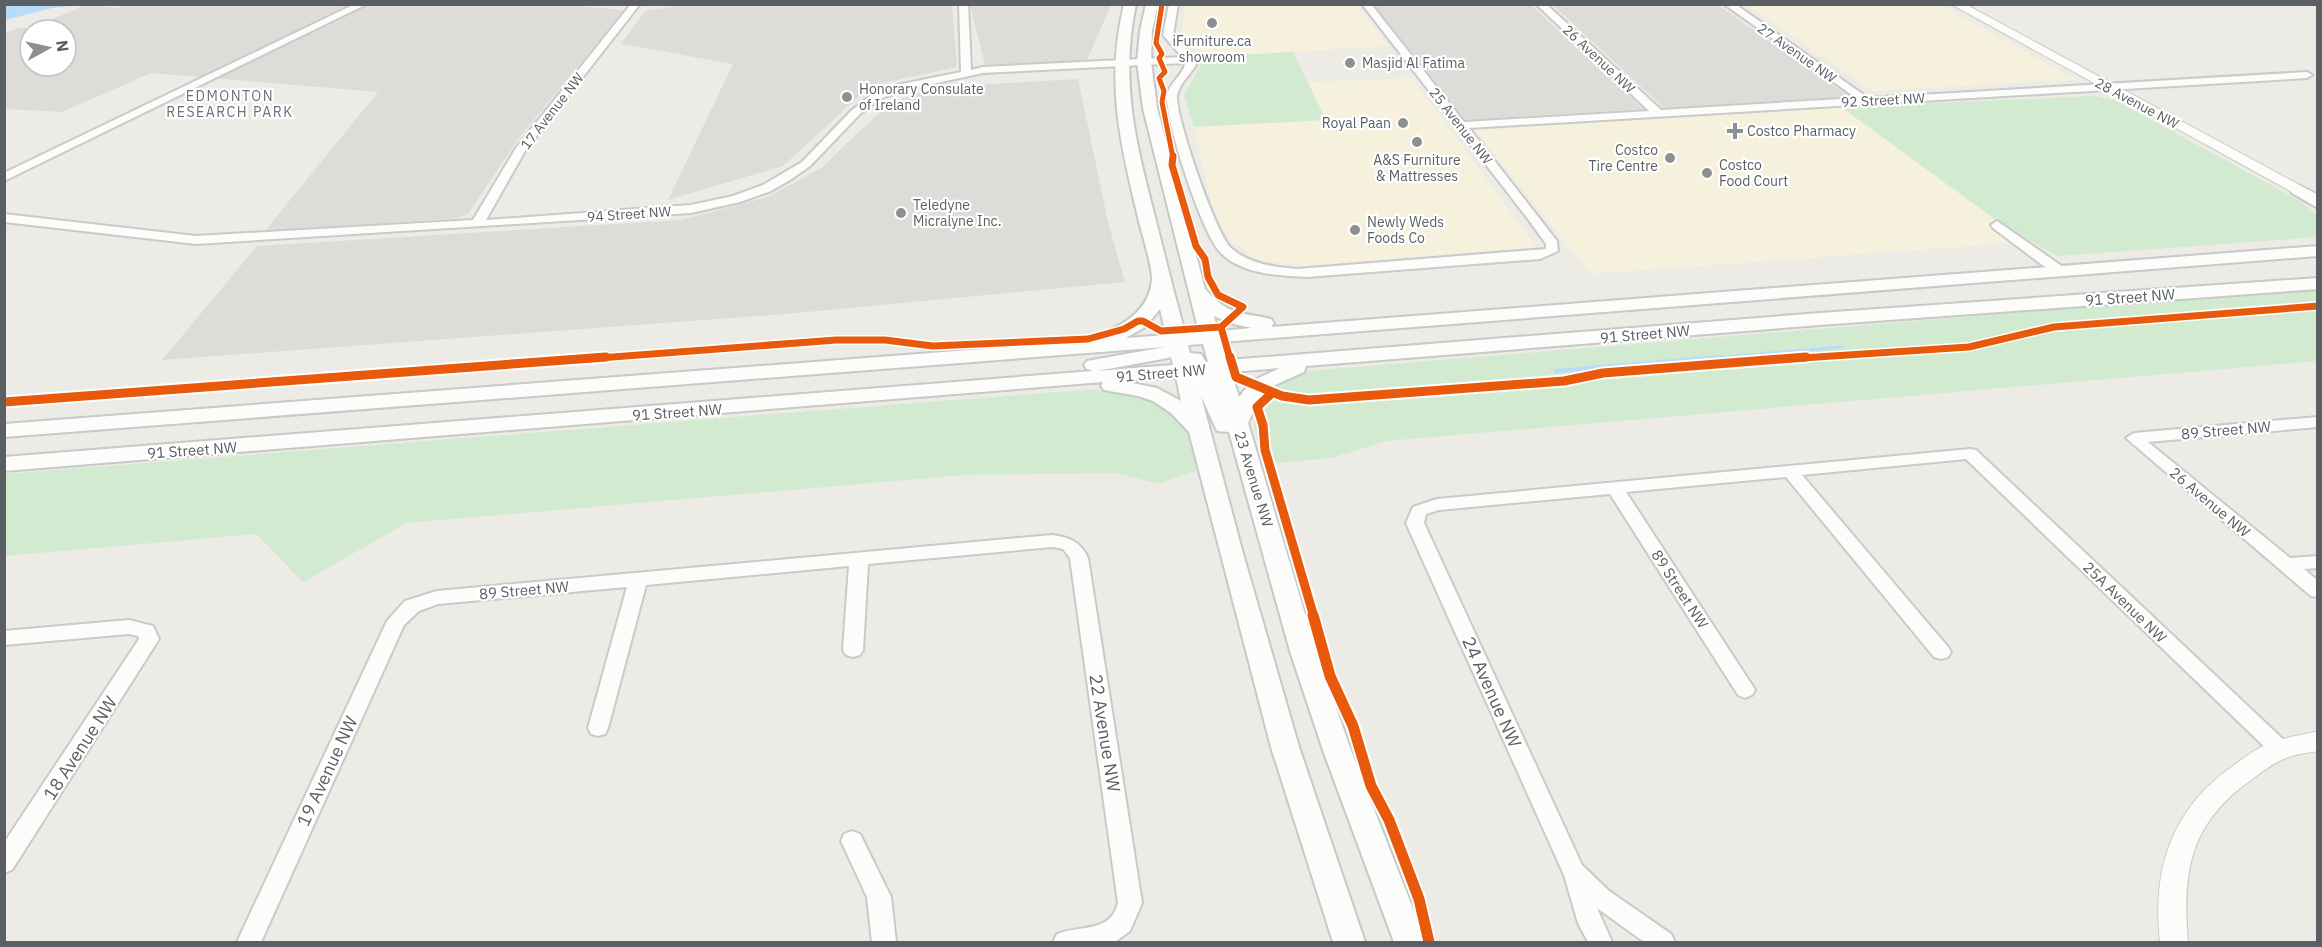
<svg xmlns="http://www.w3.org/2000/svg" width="2322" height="947" font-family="'IBM Plex Sans',sans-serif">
<rect width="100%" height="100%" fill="#ecebe5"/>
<!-- commercial -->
<path fill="#f6f1dd" d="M1186,5h171l32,41 -187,11 -22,-22z
M1746,5h195l136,75 -204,11z
M1412,78l125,169 -232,19 -49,-7 -28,-21 -16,-33 -18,-78 132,-7 -18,-38z
M1841,107l186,135 -436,32 -116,-144z"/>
<!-- industrial -->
<path fill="#dedcd8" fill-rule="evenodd" d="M126,4h427l71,6 -105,128 -51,76 -10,4 -194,14 114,-140 -227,-19 -89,39 -57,-3 -1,-76 16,-5h12l54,-23 32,3zM30,30h36v36h-36z
M684,5h268l5,62 -87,19 -87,80 -115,34 65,-136 -112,-20 24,-33z
M970,5v-1l141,1 -24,55 -102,5z
M1374,5h157l112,104 -178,11z
M1553,5h165l130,91 -183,13z
M1078,79l30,143 17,60 -339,32 -624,46 95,-114 424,-26 87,-23 53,-29 69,-65 47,-16z"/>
<!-- green -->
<path fill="#d2eacf" d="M1293,52l33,68 -132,7 -10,-32 16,-28 2,-10z
M2096,96l21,5 183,100 17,15v21l-259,19 -51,-28 -166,-121z
M2317,288v73l-931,80 -55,17 -66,6c-4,-15 -11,-31 -12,-46 -3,-34 41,-45 66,-48z
M1082,390h23l41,6 40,25 14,48 -41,15 -43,-11 -152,2 -558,48 -103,59 -47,-48 -251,22v-82z"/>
<!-- water -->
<path fill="#b8dbf7" d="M5,4h76v1l-29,3 -47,12z"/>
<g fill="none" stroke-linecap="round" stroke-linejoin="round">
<!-- stream-far1 -->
<path stroke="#b8dbf7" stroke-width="3" d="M1703,359l139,-12"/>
<!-- stream -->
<path stroke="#b8dbf7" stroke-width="4" d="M1556,371l165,-14"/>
<!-- minor casing -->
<g stroke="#c9cac9" stroke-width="4">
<path id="minor" d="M355,4h12l-363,177v-8z
M631,4h9l-115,147 -39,69 205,-15 42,-9 30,-11 39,-23 50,-52 19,-15 26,-10 64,-13 -2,-68h9l3,66 12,-3 199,-10 -19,-22 6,-31h9l-5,31 14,15 9,15c-6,10 -18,20 -19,32 -1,21 39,138 54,151 18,16 43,19 66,21l249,-20v-5l-18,-25 -166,-215h9l93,118 185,-11 -113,-107h10l115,106 195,-12 -132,-94h11l133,94 439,-26 5,3 -5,3 -838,50 88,113 1,10 -18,8 -233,18c-27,-1 -66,-3 -86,-24 -19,-19 -54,-128 -54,-155 0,-14 17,-23 18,-35l-202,10 -79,17 -25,9 -19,15 -50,52 -20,14 -19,11 -31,11 -49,11 -495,31 -192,-22v-8l192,22 277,-16 43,-72z
M1997,221l66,46 2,3 -2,3h-10l-60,-45 -2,-3z
M2318,417v10l-170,15 142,116 28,-2v12l-14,1 14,12v16l-7,-1 -185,-158 8,-5z
M1970,449l6,1 311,293 3,6 -3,6 -7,2 -7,-2 -307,-296 -164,16 146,172 3,5 -3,5 -7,2 -7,-2 -148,-180 -160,15 126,193 3,5 -3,5 -7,3 -7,-3 -128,-201 -171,16 -13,4 -2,9 158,342 27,26 62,43 4,8h-31l-47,-34 15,34h-24l-10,-19 -14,-48 -158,-352 7,-16 24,-8z
M1052,535c17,2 29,7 36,23l54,345 -12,28 -15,11h-62l4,-8c23,-9 54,-1 61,-31l-48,-345 -7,-9 -11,-2 -184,17 -5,86 -3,5 -7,2 -7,-2 -3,-5 6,-84 -203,19 -38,143 -3,6 -7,2 -7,-2 -3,-6 39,-141 -189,17 -19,7 -15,14 -143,317h-24l150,-321 18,-20 32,-10z
M129,620l24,6 6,13 -147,231 -8,3v-30l135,-204 -1,-3 -9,-2 -125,11v-14z
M852,831l8,3 31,63 5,45h-24l-5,-45 -26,-56 3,-7z"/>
</g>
<!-- tertiary casing -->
<g stroke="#c9cac9" stroke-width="2">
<path id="tertiary" d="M1951,4h14l353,191v8l-8,-1z
M2318,731v20c-11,2 -22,3 -32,7 -13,5 -24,14 -35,22 -61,43 -69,91 -63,162h-28c-8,-73 11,-133 73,-176 12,-9 25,-19 40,-24 14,-5 29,-7 45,-11z"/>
</g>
<!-- secondary casing -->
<g stroke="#c7c9c7" stroke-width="4">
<path id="secondary" d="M1124,4h12c-16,76 -1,136 18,209 10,40 20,80 31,120l14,-1 -56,-224 -6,-46 3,-31 6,-27h12l-6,27 -1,31 6,46 48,181c26,28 33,22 66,30l3,4 -3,4 1047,-81v10l-1096,86 6,18 592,-47 498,-35v11l-498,36 -514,41 -2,6 -38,17 -5,6 -13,28 68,228 36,102 74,189h-32l-70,-189 -34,-102 -61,-219 -12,-1 -16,-35 41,154 57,197 66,195h-32l-62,-195 -82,-315 -18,-19 -18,-12 -15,-5 -34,-6 -3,-4 2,-4 -1099,89v-14l1089,-86 -6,-2 -3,-4 3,-4 78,-14 -1161,90v-13l1096,-84 2,-6c25,-11 47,-25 50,-54 1,-13 -12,-52 -15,-67 -18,-74 -31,-133 -13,-209zM1160,309l6,26 -40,3 19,-11zM1214,316l15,7 23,5 -34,3zM1203,344l5,18h-2l-5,-8 -11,-1 -2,-8zM1171,357l2,8 -76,6 71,-13zM1280,368l-28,13 -13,16 -8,-25zM1176,377l5,24 -24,-13 -35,-7z
M2298,185l20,10v13l-26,-15 -2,-3 2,-3z"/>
</g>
<!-- minor -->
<use href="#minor" fill="#fcfcfb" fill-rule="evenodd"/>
<!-- tertiary -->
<use href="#tertiary" fill="#fcfcfb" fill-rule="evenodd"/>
<!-- secondary -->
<use href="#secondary" fill="#fcfcfb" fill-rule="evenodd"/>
<!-- cycleway-far3 casing -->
<g stroke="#fff" stroke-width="8">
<path id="cycleway-far3" d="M1162,4l-6,39 6,11 -3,4 6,14 -6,6 5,13 -2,11 11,56"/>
</g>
<!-- cycleway-far2 casing -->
<g stroke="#fff" stroke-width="10">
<path id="cycleway-far2" d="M1221,327l9,32
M586,359l250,-19h49l48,6 155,-7 36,-10 14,-8h5l18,10 60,-4 22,-20 -25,-12 -10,-18 -3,-18 -9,-13 -24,-81 1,-9
M1787,359l182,-12 85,-20 264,-21"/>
</g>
<!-- cycleway-far1 casing -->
<g stroke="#fff" stroke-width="13">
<path id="cycleway-far1" d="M1230,357l6,20 46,19 27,4 255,-19 39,-8 203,-16
M1273,392l-16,15 6,18 2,25 49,167
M4,402l602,-45"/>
</g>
<!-- cycleway casing -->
<g stroke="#fff" stroke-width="15">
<path id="cycleway" d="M1313,615l17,61 23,50 18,60 18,34 30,79 10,43"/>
</g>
<!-- cycleway-far3 -->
<use href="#cycleway-far3" stroke="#e8590c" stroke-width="5"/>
<!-- cycleway-far2 -->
<use href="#cycleway-far2" stroke="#e8590c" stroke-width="7"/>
<!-- cycleway-far1 -->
<use href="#cycleway-far1" stroke="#e8590c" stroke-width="9"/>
<!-- cycleway -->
<use href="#cycleway" stroke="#e8590c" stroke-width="11"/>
</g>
<!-- markers -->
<g fill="#8d9091" stroke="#fff" stroke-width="2">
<circle cx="1212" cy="23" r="6"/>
<circle cx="1350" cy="63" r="6"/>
<circle cx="847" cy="97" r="6"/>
<circle cx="1403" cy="123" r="6"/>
<path d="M1732 122h6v6h6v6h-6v6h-6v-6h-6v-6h6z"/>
<circle cx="1417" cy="142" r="6"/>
<circle cx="1670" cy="158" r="6"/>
<circle cx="1707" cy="173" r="6"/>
<circle cx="901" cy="213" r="6"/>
<circle cx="1355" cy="230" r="6"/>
</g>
<g text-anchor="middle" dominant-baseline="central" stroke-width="4.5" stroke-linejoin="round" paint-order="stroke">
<!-- far-poi labels -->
<g font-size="14" fill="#5a5f64" stroke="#fff" text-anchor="start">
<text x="1212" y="41" text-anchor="middle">iFurniture.ca<tspan x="1212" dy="16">showroom</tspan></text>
<text x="1362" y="63">Masjid Al Fatima</text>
<text x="859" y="89">Honorary Consulate<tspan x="859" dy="16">of Ireland</tspan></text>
<text x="1391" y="123" text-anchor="end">Royal Paan</text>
<text x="1747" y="131">Costco Pharmacy</text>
<text x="1658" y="150" text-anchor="end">Costco<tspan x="1658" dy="16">Tire Centre</tspan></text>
<text x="1417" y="160" text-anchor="middle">A&amp;S Furniture<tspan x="1417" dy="16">&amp; Mattresses</tspan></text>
<text x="1719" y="165">Costco<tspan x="1719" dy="16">Food Court</tspan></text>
<text x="913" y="205">Teledyne<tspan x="913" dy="16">Micralyne Inc.</tspan></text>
<text x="1367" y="222">Newly Weds<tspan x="1367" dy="16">Foods Co</tspan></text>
</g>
<!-- far-street labels -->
<g font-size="14" fill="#5a5f64" stroke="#fff">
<text transform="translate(1797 53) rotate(35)">27 Avenue NW</text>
<text transform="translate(1599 59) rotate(43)">26 Avenue NW</text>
<text transform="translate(1883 100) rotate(-3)">92 Street NW</text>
<text transform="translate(2137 103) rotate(28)">28 Avenue NW</text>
<text transform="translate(552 111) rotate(-52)">17 Avenue NW</text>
<text transform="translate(1461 126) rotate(52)">25 Avenue NW</text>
<text transform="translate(629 214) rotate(-4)">94 Street NW</text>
</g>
<!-- far-neighbourhood labels -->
<g font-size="14" letter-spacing="1.5" fill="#6b7176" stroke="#fff">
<text x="230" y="96">EDMONTON<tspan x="230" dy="16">RESEARCH PARK</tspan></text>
</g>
<!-- street labels -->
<g font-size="15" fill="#5a5f64" stroke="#fff">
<text transform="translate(2130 297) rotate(-4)">91 Street NW</text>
<text transform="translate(1645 334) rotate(-5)">91 Street NW</text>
<text transform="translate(1161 373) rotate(-5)">91 Street NW</text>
<text transform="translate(677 412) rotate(-4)">91 Street NW</text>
<text transform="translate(2226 430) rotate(-5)">89 Street NW</text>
<text transform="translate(192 450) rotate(-4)">91 Street NW</text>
<text transform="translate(1254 479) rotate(73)">23 Avenue NW</text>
<text transform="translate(2210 502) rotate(40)">26 Avenue NW</text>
<text transform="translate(1680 589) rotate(57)">89 Street NW</text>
<text transform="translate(524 590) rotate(-5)">89 Street NW</text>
<text transform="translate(2125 602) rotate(44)">25A Avenue NW</text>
</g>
<!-- near-street labels -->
<g font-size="18" fill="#5a5f64" stroke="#fff">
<text transform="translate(1492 692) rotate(66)">24 Avenue NW</text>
<text transform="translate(1105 733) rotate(81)">22 Avenue NW</text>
<text transform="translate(80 748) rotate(-57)">18 Avenue NW</text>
<text transform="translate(327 771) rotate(-65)">19 Avenue NW</text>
</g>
</g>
<!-- border -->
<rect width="2322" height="947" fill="none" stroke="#5a5f64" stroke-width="12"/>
<!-- north arrow -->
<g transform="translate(48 48) rotate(82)"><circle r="28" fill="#ffffff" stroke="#bdbfc1" stroke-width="1.5"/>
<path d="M0-4.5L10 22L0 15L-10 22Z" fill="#8d9091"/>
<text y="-9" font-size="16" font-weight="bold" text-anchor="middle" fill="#5a5f64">N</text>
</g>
</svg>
